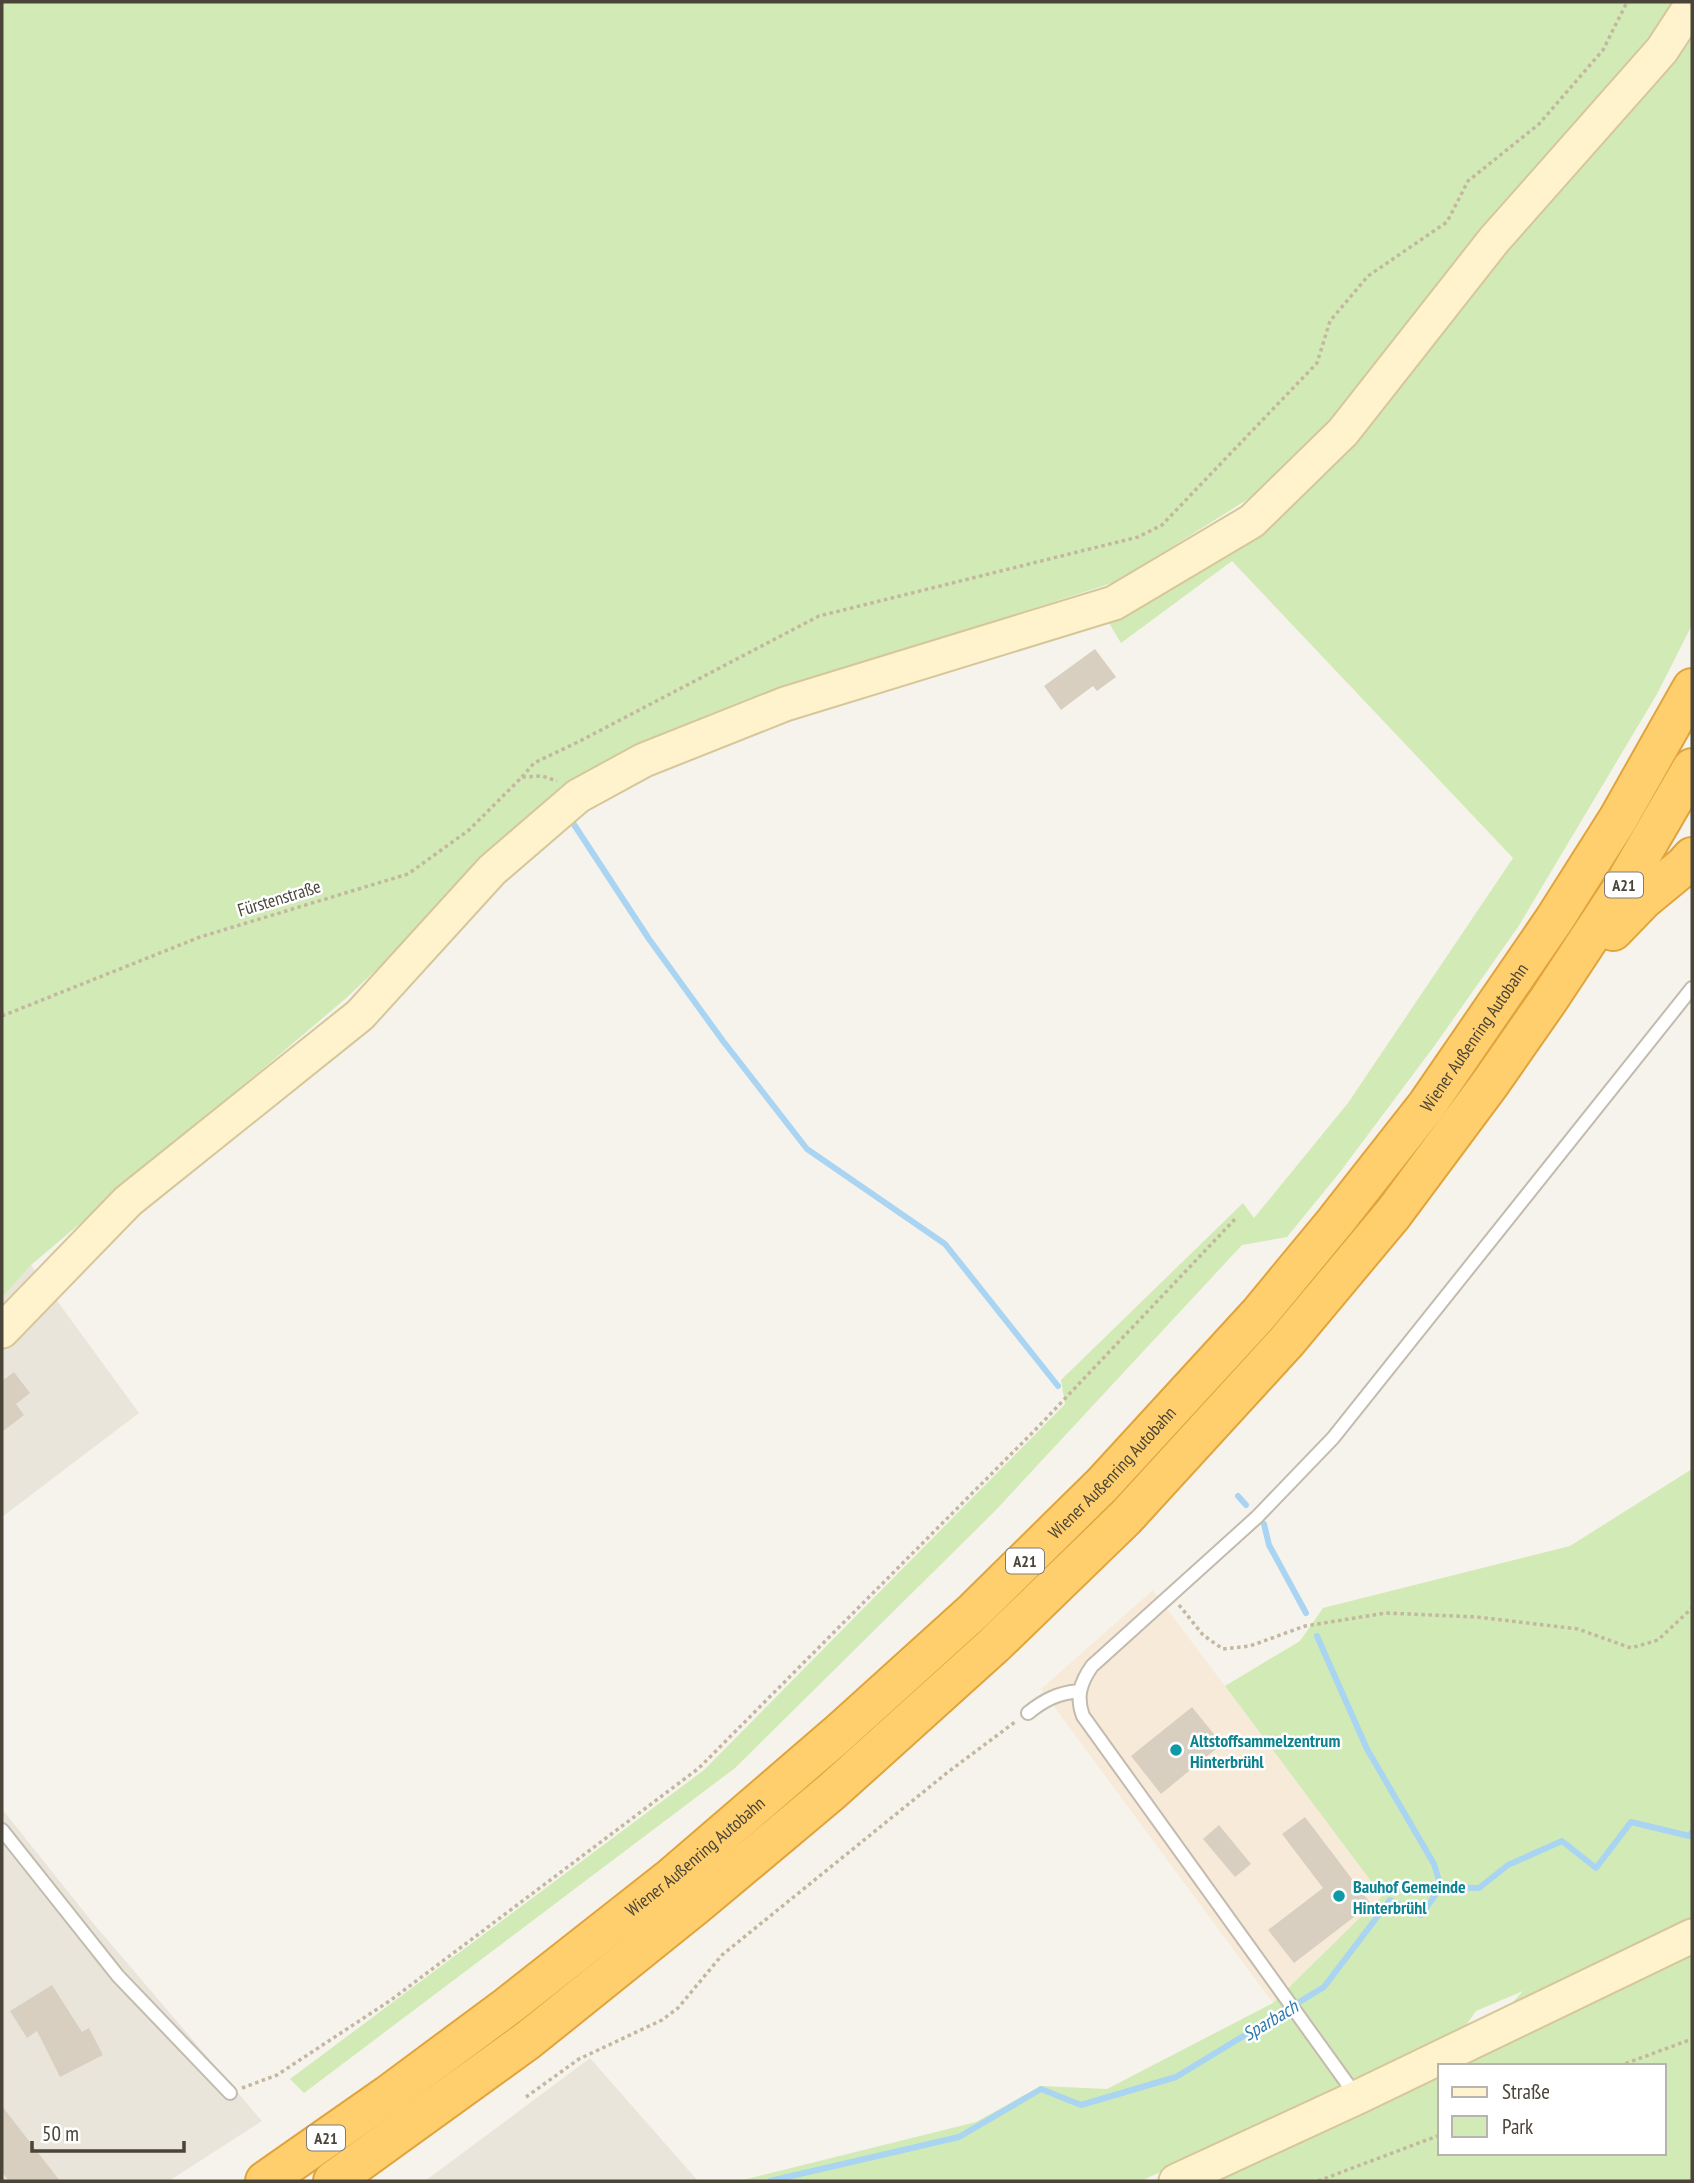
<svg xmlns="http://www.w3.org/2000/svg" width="1694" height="2183" font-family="'PT Sans Narrow',sans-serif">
<rect width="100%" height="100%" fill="#f6f3ec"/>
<!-- residential -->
<path fill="#eae5da" d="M31,1265l108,148 -137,104v-219z
M2,1809l91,114 169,198 -93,60h-167z
M590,2058l108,123h-273z"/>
<!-- commercial -->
<path fill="#f7ead8" d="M1153,1590l229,306 -109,107 -232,-314z"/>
<!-- green -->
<path fill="#d2eab5" d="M2,2h1683l-402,475 -165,104 -413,135 -129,66 -232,218 -313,265 -29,33z
M1692,26v599l-35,69 -139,233 -83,118 -95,127 -53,65 -45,8 -248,267 -259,256 -431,325 -14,-14 414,-309 361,-366 -4,-24 182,-177 11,15 94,-115 165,-245 -281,-297 -111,82 -12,-20 62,-38 87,-58z
M1692,1469v712h-498l246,-114v86h224v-87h-221l19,-9 61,-66 -47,20 -15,21 -320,149h-402l237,-59 65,-36 66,3 166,-86 109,-107 -157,-210 75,-45 23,-33 247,-62z"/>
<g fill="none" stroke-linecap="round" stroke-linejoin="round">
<!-- stream -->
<path stroke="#a9d4f2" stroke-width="6" d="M573,823l76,116 74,102 84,108 138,95 113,142
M1238,1496l8,9
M1264,1524l5,21 37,68
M1317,1636l50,113 67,115 7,23
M770,2181l189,-44 82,-48 40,16 95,-28 148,-90 66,-87 31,15 20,-28 38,1 29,-23 54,-24 34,27 35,-46 58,14 3,-4"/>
</g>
<!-- building -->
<path fill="#d8cfc1" d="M1095,649l21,28 -19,14 -4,-5 -32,24 -17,-24z
M14,1372l16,21 -14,11 8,11 -22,17v-51z
M1192,1707l30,37 -61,50 -30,-38z
M1305,1817l66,87 -77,59 -26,-33 55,-42 -41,-54z
M1219,1825l32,39 -16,13 -32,-38z
M52,1985l30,47 7,-4 14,27 -43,22 -23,-46 -10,7 -17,-27z
M2,2106l58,75h-51l-7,-9z"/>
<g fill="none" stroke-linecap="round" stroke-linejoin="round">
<!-- lane casing -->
<g stroke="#c2bbae" stroke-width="16">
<path id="lane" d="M1028,1713c16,-13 30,-20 51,-22
M2,1830l116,146 112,117
M1357,2097l-274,-381c-7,-19 -3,-33 9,-50l165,-149 76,-79 359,-450"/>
</g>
<!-- secondary casing -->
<g stroke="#d6c79b" stroke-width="37">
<path id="secondary" d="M2,1331l126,-130 232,-186 132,-145 86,-74 66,-36 141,-56 329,-101 138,-82 91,-89 151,-192 168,-190 30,-46
M1176,2181l182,-84 334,-161"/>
</g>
<!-- highway casing -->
<g stroke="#e0a43c" stroke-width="42">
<g id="highway">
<path d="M1613,931l31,-32 40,-33 8,-9"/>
<path id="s1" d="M265,2181l123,-86 120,-89 164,-129 166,-143 136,-123 129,-127 156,-170 76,-92 92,-117 127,-185 64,-101 74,-131"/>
<path d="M333,2181l195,-141 168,-135 135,-113 163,-147 131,-127 162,-177 106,-127 96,-129 60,-86 72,-109 71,-122"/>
</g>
</g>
<!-- path -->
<path stroke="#c4b79f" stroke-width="3.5" stroke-dasharray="3.5 3.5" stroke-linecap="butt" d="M522,777l12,-14 46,-22 239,-125 319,-79 24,-12 155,-162 13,-42 38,-45 79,-54 21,-41 71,-57 64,-74 24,-48
M2,1016l198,-79 208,-63 61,-44 53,-53 20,-1 15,5
M1179,1605l24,30 20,14 27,-3 55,-20 81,-13 91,4 101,12 53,19 27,-8 34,-32
M1619,2066l73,-27
M242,2088l35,-13 114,-75 308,-232 340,-342 197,-208
M526,2097l53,-38 83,-39 16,-12 44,-53 226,-183 67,-50
M1318,2181l122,-46"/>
<!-- lane -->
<use href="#lane" stroke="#fff" stroke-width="12"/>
<!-- secondary -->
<use href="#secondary" stroke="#fff3cd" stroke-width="33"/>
<!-- highway -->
<use href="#highway" stroke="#ffcf6e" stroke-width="38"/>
</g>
<!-- markers -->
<g fill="#0f9aa8" stroke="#fff" stroke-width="2.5">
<circle cx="1176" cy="1750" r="7"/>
<circle cx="1339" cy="1896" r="7"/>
</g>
<g text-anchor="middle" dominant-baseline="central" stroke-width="5" stroke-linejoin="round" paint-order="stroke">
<!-- shield labels -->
<g fill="#fff" stroke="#817c74" stroke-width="2">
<rect x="1605" y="872.5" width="38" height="25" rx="5"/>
<rect x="1006" y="1548.5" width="38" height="25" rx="5"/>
<rect x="307" y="2125.5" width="38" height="25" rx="5"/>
</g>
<g font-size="16" font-weight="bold" fill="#4b4439">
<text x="1624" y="885">A21</text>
<text x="1025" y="1561">A21</text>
<text x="326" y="2138">A21</text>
</g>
<!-- street labels -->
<g font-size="18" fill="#4b4439" stroke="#fff">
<text transform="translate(279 898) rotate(-17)">Fürstenstraße</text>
<text stroke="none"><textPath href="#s1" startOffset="1673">Wiener Außenring Autobahn</textPath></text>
<text stroke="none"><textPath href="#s1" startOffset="1106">Wiener Außenring Autobahn</textPath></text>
<text stroke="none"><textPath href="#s1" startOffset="539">Wiener Außenring Autobahn</textPath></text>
</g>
<!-- culture labels -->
<g font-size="18" font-weight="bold" fill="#0d838f" stroke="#fff" text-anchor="start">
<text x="1190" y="1740">Altstoffsammelzentrum<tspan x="1190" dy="21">Hinterbrühl</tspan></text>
<text x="1353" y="1886">Bauhof Gemeinde<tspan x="1353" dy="21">Hinterbrühl</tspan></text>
</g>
<!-- water labels -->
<g font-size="19" font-style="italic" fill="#2e7ab2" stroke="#fff">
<text transform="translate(1270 2020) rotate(-31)">Sparbach</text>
</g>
</g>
<!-- border -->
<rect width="1694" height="2183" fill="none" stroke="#4b4439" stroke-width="7"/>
<!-- legend -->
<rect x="1438" y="2064" width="228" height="91" fill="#ffffff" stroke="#b7b4b0" stroke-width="2"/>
<rect x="1452" y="2087" width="35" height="10" fill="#fff3cd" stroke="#b7b4b0" stroke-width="2"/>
<text x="1502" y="2099" font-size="21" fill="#4b4439">Straße</text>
<rect x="1452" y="2116" width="35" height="21" fill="#d2eab5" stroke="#b7b4b0" stroke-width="2"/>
<text x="1502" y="2134" font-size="21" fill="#4b4439">Park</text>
<!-- scale -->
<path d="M32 2141v10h152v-10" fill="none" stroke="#4b4439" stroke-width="3.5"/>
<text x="42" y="2141" font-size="21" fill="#4b4439" stroke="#ffffff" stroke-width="5" paint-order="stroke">50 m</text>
</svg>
